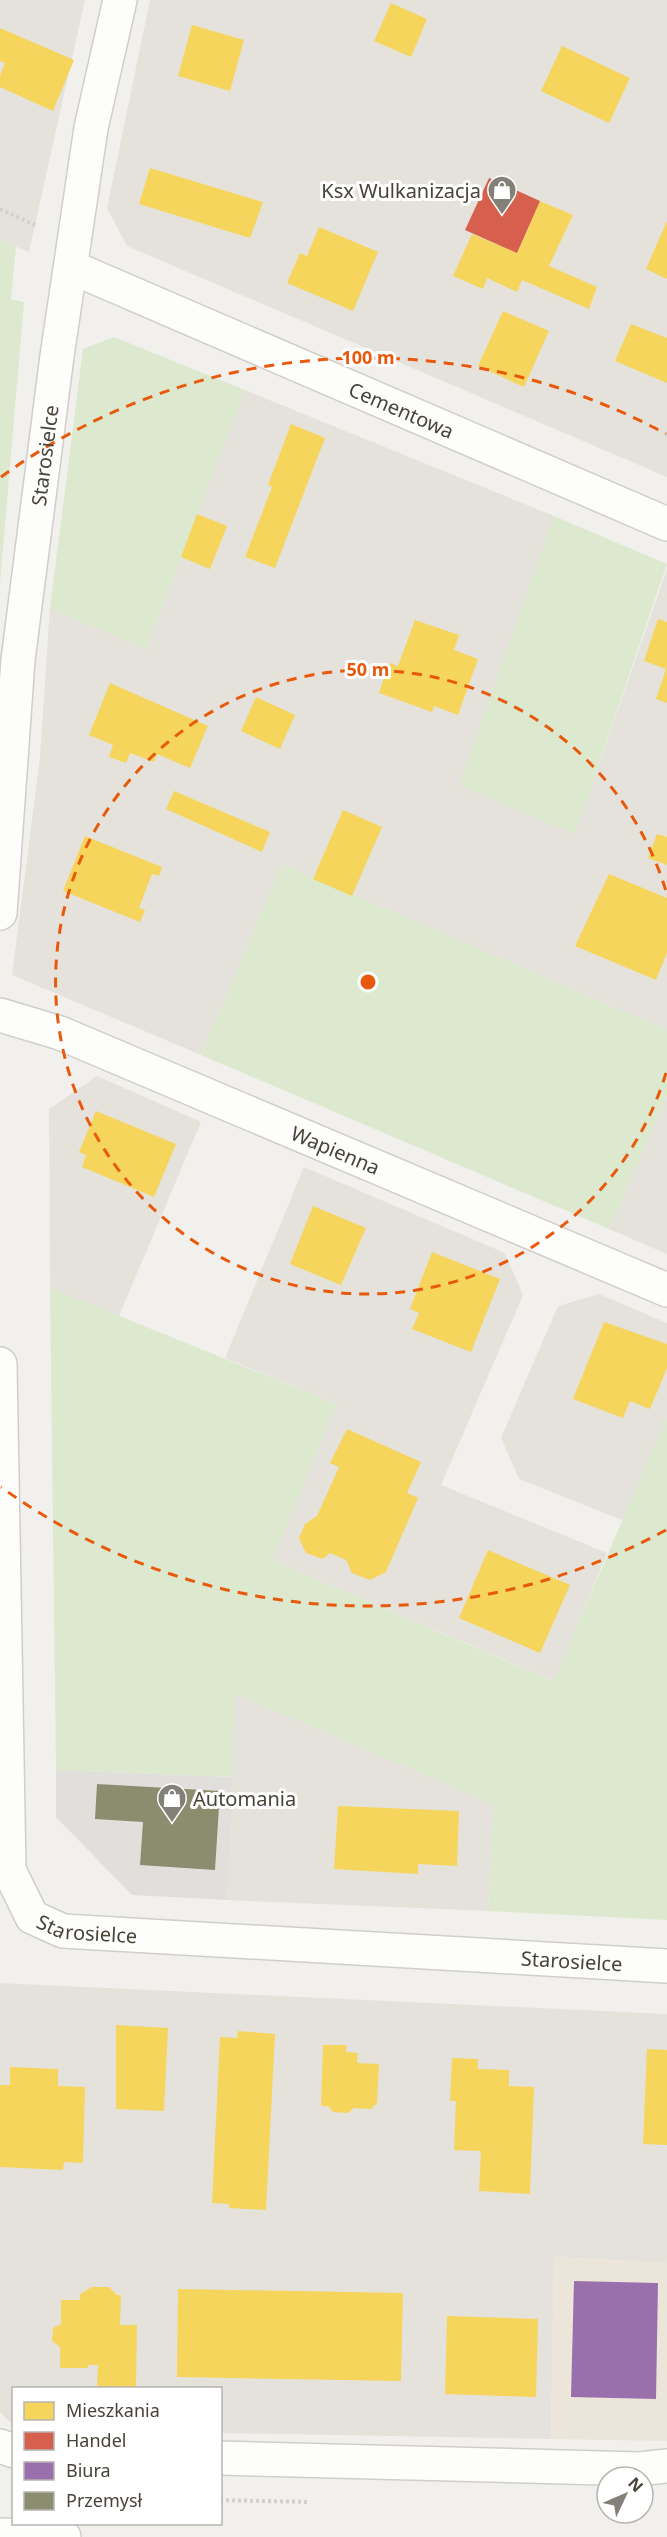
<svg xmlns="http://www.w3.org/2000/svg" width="667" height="2537" font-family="'Noto Sans',sans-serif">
<rect width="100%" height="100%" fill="#f2f0ec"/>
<!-- residential -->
<path fill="#e5e2db" d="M0,0h85l-56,252 -29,-12z
M150,0h517v477l-540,-231 -20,-38z
M245,390l309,126 -94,269 115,48 92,-264v461l-385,-166 -81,191 -189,-80 28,-217 10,-150 96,41z
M97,1076l104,46 -82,194 -69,-28 -1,-179z
M667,1096v158l-58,-25z
M304,1167l201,86 18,42 -82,190 166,68 -53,128 -282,-121 65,-156 -112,-46z
M599,1294l68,29v94l-43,104 -105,-42 -18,-41 57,-132z
M235,1694l259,110 -6,107 -261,-11z
M0,1983l667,31v249l-113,-6 -3,182 -330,-6 -1,-45h-206l-1,37 -13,-13z"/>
<!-- commercial -->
<path fill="#ece6da" d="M554,2257l113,6v178l-116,-2z"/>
<!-- industrial -->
<path fill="#e1dfdb" d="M56,1770l177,7 -6,123 -95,-5 -76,-78z"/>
<!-- green -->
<path fill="#dde9cf" d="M0,240l16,7 -5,52 13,3 -24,282z
M114,337l131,53 -99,259 -96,-41 33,-259z
M554,516l113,48 -92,270 -116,-49z
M282,864l385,166v66l-58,133 -408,-174z
M50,1288l287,116 -65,156 281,121 114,-264v503l-179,-9 6,-107 -259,-110 -2,83 -177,-7z"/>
<!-- homes -->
<path fill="#f6d55c" d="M391,3l36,16 -16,38 -37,-16z
M192,25l52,15 -14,51 -52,-15z
M0,28l74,32 -21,51 -53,-24v-11l5,-13 -5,-2z
M562,46l68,32 -21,45 -68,-32z
M150,168l113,34 -13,36 -111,-34z
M540,201l33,14 -24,51 48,21 -8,22 -67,-29 -5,12 -30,-14 -4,11 -30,-13 19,-42 45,19z
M667,221v58l-21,-10z
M319,227l59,25 -25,59 -66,-28 13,-30 7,3z
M503,311l46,20 -25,56 -46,-21z
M631,324l36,14v45l-52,-22z
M291,424l34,14 -50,130 -30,-11 27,-70 -4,-2z
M197,514l30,12 -17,43 -29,-12z
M658,619l9,3v81l-11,-4 10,-30 -22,-8z
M415,620l44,15 -5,15 24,9 -20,56 -24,-9 -2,6 -53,-19 10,-30 9,3z
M110,683l98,43 -18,42 -33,-14 -3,8 -24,-9 -4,10 -17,-6 4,-12 -24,-10z
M256,697l39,18 -15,34 -39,-18z
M174,791l96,41 -8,20 -96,-43z
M343,810l39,17 -30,69 -39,-17z
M657,834l10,3v28l-19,-7z
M85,836l77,31 -3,9 -7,-2 -13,34 6,2 -5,12 -77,-31z
M609,874l58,24v55l-11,27 -81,-34z
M96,1111l80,33 -22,53 -72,-30 4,-12 -7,-3z
M313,1206l53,22 -25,57 -51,-21z
M432,1252l68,27 -29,73 -59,-23 7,-16 -9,-4z
M604,1322l63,22v24l-17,41 -20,-8 -7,17 -50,-19z
M347,1429l74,33 -14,31 11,5 -32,74 -16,8 -18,-7 -6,-13 -16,-7 -7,6 -17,-6 -7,-15 6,-14 12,-8 22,-49 -9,-4z
M488,1550l82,35 -30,68 -81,-35z
M338,1806l121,5 -2,55 -39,-2v10l-84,-5z
M116,2025l52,3 -4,83 -48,-2z
M238,2031l37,3 -9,176 -37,-2v-4l-17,-1 8,-166 17,1z
M323,2045h23v7l12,1 -1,10 22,1 -2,39 -6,6 -17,-1 -6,5 -15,-1 -5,-6h-7z
M647,2049l20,1v95l-24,-1z
M452,2058l26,1v10l31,1v16l25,1 -4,107 -51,-3 2,-40 -27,-1 2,-49h-6z
M10,2067l48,2v17l27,1 -2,76 -19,-1 -1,8 -63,-3v-82h10z
M92,2287h17l8,8h4l-1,30h17l-1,63h-39l1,-23h-10v3h-28v-21l-8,-6 1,-13 8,-4v-24h19v-6z
M178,2289l225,4 -2,88 -224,-4z
M447,2316l91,3 -2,78 -91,-3z"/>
<!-- shops -->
<path fill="#d6604d" d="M489,178l51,23 -23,52 -52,-23z"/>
<!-- offices -->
<path fill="#9970ab" d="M574,2281l84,2 -2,116 -85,-2z"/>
<!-- industry -->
<path fill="#8c8c6e" d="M97,1784l123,7 -5,79 -75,-5 3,-43 -48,-3z"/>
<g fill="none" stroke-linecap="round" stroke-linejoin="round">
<!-- minor casing -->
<g stroke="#d0ceca" stroke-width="36">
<g id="minor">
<path id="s1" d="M71,267l596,257"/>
<path id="s2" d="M0,913l18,-253 39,-304 34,-228 29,-128"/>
<path id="s3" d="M0,1015l60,18 607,257"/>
<path id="s4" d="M0,1364l9,506 23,47 31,14 604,35"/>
<path d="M0,2446l14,5"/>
<path d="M220,2458l420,11 27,-3"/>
<path d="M0,2535l64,2"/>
</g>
</g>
<!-- path -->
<path stroke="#d2d0cb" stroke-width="4" stroke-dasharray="3 3" stroke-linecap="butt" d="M0,209l37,17
M220,2500l89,2"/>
<!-- minor -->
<use href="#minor" stroke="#fdfdfc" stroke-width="33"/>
</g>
<!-- distance rings -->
<g fill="none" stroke="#e8590c" stroke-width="3" stroke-dasharray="10 8">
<path d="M666 1073A312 312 0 1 1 666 891"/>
<path d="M666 1530A624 624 0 0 1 1 1487M1 477A624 624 0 0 1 666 434"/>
</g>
<!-- icons -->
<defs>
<g id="shop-pin" transform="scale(1.5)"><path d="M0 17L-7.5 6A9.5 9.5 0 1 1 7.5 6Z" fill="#838078" stroke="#fff"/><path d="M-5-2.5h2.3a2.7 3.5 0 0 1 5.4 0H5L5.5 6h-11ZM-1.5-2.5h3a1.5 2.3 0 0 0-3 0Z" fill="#fff"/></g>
</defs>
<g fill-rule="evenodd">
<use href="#shop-pin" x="502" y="190"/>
<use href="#shop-pin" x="172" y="1798"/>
</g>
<g text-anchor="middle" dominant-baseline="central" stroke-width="6" stroke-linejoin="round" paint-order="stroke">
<!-- poi labels -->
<g font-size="20" fill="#474339" stroke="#fff" text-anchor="end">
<text x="481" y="190">Ksx Wulkanizacja</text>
<text x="193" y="1798" text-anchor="start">Automania</text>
</g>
<!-- street labels -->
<g font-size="20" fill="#474339" stroke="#fff">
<text stroke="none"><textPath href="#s1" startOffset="360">Cementowa</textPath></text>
<text stroke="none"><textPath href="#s2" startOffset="460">Starosielce</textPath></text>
<text stroke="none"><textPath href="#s3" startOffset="362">Wapienna</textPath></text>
<text stroke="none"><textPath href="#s4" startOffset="616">Starosielce</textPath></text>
<text stroke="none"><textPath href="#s4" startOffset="1102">Starosielce</textPath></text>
</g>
</g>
<circle cx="368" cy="982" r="9" fill="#e8590c" stroke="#fff" stroke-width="3"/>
<g font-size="18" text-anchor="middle" font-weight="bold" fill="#e8590c" stroke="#fff" stroke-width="6" stroke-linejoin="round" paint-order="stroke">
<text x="368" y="364">100 m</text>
<text x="368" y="676">50 m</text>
</g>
<!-- legend -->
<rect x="12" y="2387" width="210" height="138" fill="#ffffff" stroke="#b5b4b0" stroke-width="1.5"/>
<rect x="24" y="2402" width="30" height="18" fill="#f6d55c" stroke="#b5b4b0" stroke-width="1.5"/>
<text x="66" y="2417" font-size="18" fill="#474339">Mieszkania</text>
<rect x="24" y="2432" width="30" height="18" fill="#d6604d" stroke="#b5b4b0" stroke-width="1.5"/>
<text x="66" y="2447" font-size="18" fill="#474339">Handel</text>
<rect x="24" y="2462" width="30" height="18" fill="#9970ab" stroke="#b5b4b0" stroke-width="1.5"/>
<text x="66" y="2477" font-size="18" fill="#474339">Biura</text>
<rect x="24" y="2492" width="30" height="18" fill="#8c8c6e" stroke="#b5b4b0" stroke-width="1.5"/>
<text x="66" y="2507" font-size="18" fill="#474339">Przemysł</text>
<!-- north arrow -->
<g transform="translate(625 2495) rotate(46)"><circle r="28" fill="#ffffff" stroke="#b5b4b0" stroke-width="1.5"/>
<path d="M0-4.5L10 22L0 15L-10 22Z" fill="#838078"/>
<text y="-9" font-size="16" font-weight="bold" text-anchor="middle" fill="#474339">N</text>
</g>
</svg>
